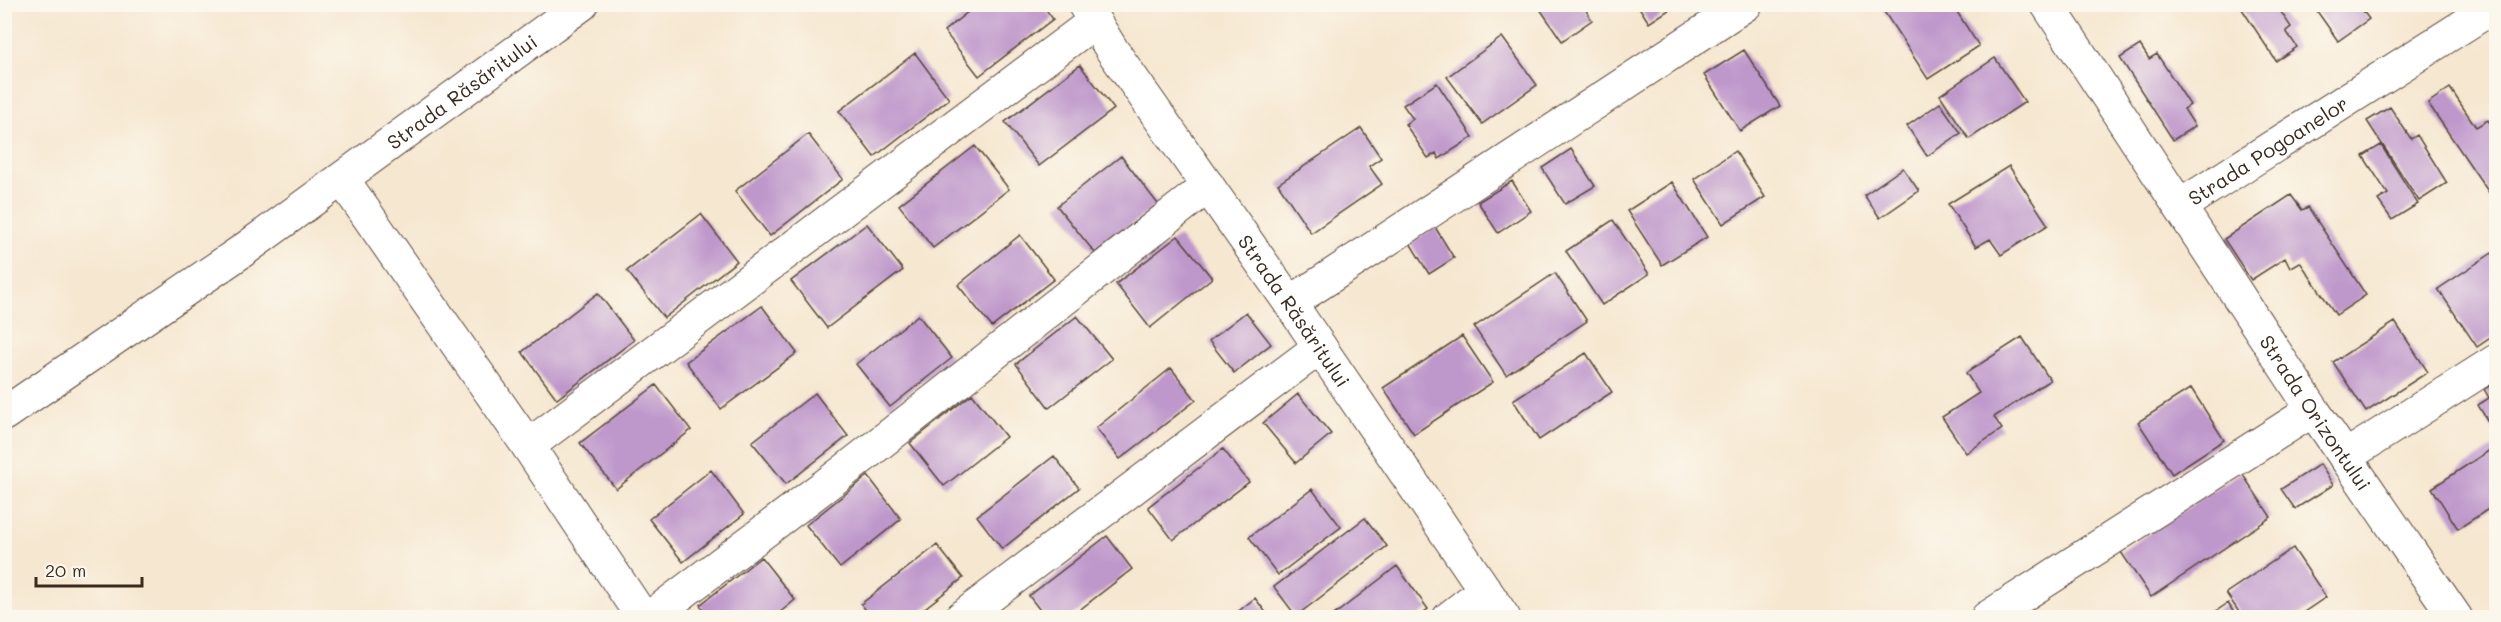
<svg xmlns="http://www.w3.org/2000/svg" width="2501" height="622" font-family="Mali,sans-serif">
<rect width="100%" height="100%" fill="#fbf7ec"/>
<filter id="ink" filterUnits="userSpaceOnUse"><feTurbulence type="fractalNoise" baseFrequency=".0167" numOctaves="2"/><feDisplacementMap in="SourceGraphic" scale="12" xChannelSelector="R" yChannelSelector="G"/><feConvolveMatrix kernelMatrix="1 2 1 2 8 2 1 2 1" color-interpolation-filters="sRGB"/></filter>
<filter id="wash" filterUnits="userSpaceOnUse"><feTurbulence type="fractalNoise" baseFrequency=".008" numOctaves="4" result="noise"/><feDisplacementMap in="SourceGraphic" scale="24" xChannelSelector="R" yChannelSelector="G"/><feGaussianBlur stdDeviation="1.35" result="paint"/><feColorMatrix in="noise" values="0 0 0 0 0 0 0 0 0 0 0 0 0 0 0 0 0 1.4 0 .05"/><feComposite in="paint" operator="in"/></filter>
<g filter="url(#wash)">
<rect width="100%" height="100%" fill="#f6e7d0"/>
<g id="blocks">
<!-- building -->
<path fill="#be97cb" d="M978,4h64l11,15 -74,57 -35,-45z
M1540,4h42l10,16 -30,21 -24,-35z
M1637,4h41l-29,19z
M1879,4h73l27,42 -51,33z
M2242,4h44l-7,5 12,18 -5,4 11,16 -21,14 -36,-55z
M2312,4h46l11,15 -31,22z
M1502,37l35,48 -55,39 -35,-47z
M2140,45l9,14 8,-5 33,51 -6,4 11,17 -22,14 -53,-82z
M1744,50l36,56 -40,25 -36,-56z
M915,53l34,46 -75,58 -35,-46z
M1995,58l30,44 -56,37 -29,-44z
M1080,65l34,44 -75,57 -34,-44z
M1437,83l36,54 -34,22 -3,-6 -8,5 -23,-34 8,-5 -10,-14z
M2450,88l26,39 12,-7 8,12v71l-68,-100z
M1940,103l21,30 -34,23 -20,-30z
M2390,107l21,32 6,-4 30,48 -28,18 -52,-80z
M1361,128l20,30 -12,8 13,18 -71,49 -33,-49z
M808,134l35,45 -73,57 -35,-45z
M2381,145l37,59 -26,16 -14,-20 10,-6 -25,-38z
M975,146l34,43 -76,59 -34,-43z
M1571,149l24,37 -30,18 -23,-36z
M1735,151l30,46 -42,27 -29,-45z
M1121,156l37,48 -63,49 -38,-47z
M2009,166l39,59 -47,30 -11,-16 -14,8 -28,-43z
M1903,168l16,23 -39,27 -16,-23z
M1512,181l19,30 -33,22 -20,-31z
M1672,182l35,55 -45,28 -35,-54z
M2291,195l11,15 6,-3 58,88 -30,20 -36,-53 -10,6 -5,-10 -34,22 -27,-41z
M701,214l36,47 -73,57 -37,-47z
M1613,220l36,54 -47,31 -36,-54z
M867,224l36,46 -76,58 -36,-47z
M1435,227l19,31 -25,16 -19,-31z
M1020,235l34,44 -62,48 -34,-42z
M1178,236l34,42 -62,50 -34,-44z
M2492,253l4,7v74l-19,13 -39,-58z
M1555,273l32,48 -81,54 -32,-48z
M598,293l36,47 -77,59 -35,-47z
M762,306l35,47 -76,56 -35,-47z
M1246,312l25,32 -37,29 -25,-32z
M918,315l34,43 -62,49 -34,-43z
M1077,316l35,43 -63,49 -33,-44z
M2395,322l33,50 -62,40 -33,-50z
M1462,336l31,46 -79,52 -31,-46z
M2022,337l28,43 -56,37 8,12 -36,24 -24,-36 37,-24 -13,-20z
M1586,353l26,39 -73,48 -26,-40z
M1171,368l25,32 -76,59 -24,-31z
M2496,382v53l-18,-30 11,-7 -5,-9z
M656,385l35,45 -75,59 -36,-46z
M2191,388l33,52 -52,34 -34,-52z
M815,393l33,43 -62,48 -34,-42z
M972,394l34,43 -62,49 -34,-43z
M1298,394l33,40 -35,29 -33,-40z
M2496,446v58l-38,25 -26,-41z
M1223,449l26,33 -76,58 -25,-33z
M1054,456l25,32 -77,61 -25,-33z
M2320,464l13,21 -38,24 -14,-20z
M711,470l33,44 -61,48 -34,-43z
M2241,472l30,45 -120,80 -30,-45z
M868,476l33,43 -61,49 -34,-43z
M1312,489l29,38 -63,48 -29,-38z
M1365,518l22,28 -91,70 -22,-29z
M1107,536l25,33 -63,49h-23l-17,-22z
M937,545l26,33 -51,40h-40l-11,-14z
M2293,548l33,49 -31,21h-52l-17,-25z
M761,557l34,43 -22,18h-64l-9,-13z
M1397,566l31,43 -12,9h-86z
M1255,598l15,20h-40z
M2228,603l9,15h-31z"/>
</g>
</g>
<g filter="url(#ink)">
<use href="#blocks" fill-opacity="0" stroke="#574639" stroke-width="1.5"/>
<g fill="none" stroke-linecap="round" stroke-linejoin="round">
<!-- minor casing -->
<g stroke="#574639" stroke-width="35">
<g id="minor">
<path id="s1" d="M1084,4l28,46 178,253 214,315"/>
<path id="s2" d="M2047,4l266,406 143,208"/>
<path d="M343,180l185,266 115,172"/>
<path id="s3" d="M2180,206l316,-201"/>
<path d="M1290,303l456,-299"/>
<path id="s4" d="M4,414l241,-165 337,-245"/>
<path d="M528,446l566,-424"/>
<path d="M2345,457l151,-96"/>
<path d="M649,618l194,-146 365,-286"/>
<path d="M961,618l359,-271"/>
<path d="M1449,618l36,-28"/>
<path d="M1987,618l326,-208"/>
</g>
</g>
<!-- minor -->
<use href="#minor" stroke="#fff" stroke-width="33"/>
</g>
</g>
<g text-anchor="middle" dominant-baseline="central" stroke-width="5" stroke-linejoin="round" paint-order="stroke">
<!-- street labels -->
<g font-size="20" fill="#3b2a1e" stroke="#fbf7ec">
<text stroke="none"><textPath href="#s4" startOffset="560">Strada Răsăritului</textPath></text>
<text stroke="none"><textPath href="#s3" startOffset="104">Strada Pogoanelor</textPath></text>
<text stroke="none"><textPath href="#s1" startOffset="372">Strada Răsăritului</textPath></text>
<text stroke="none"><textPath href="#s2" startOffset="489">Strada Orizontului</textPath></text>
</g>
</g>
<!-- margin -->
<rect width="2501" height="622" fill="none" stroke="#fbf7ec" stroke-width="24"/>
<!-- scale -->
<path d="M36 577v9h106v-9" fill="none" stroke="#3b2a1e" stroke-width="3"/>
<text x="45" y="577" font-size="18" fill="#3b2a1e" stroke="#fbf7ec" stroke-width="4.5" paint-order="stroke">20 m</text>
</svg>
